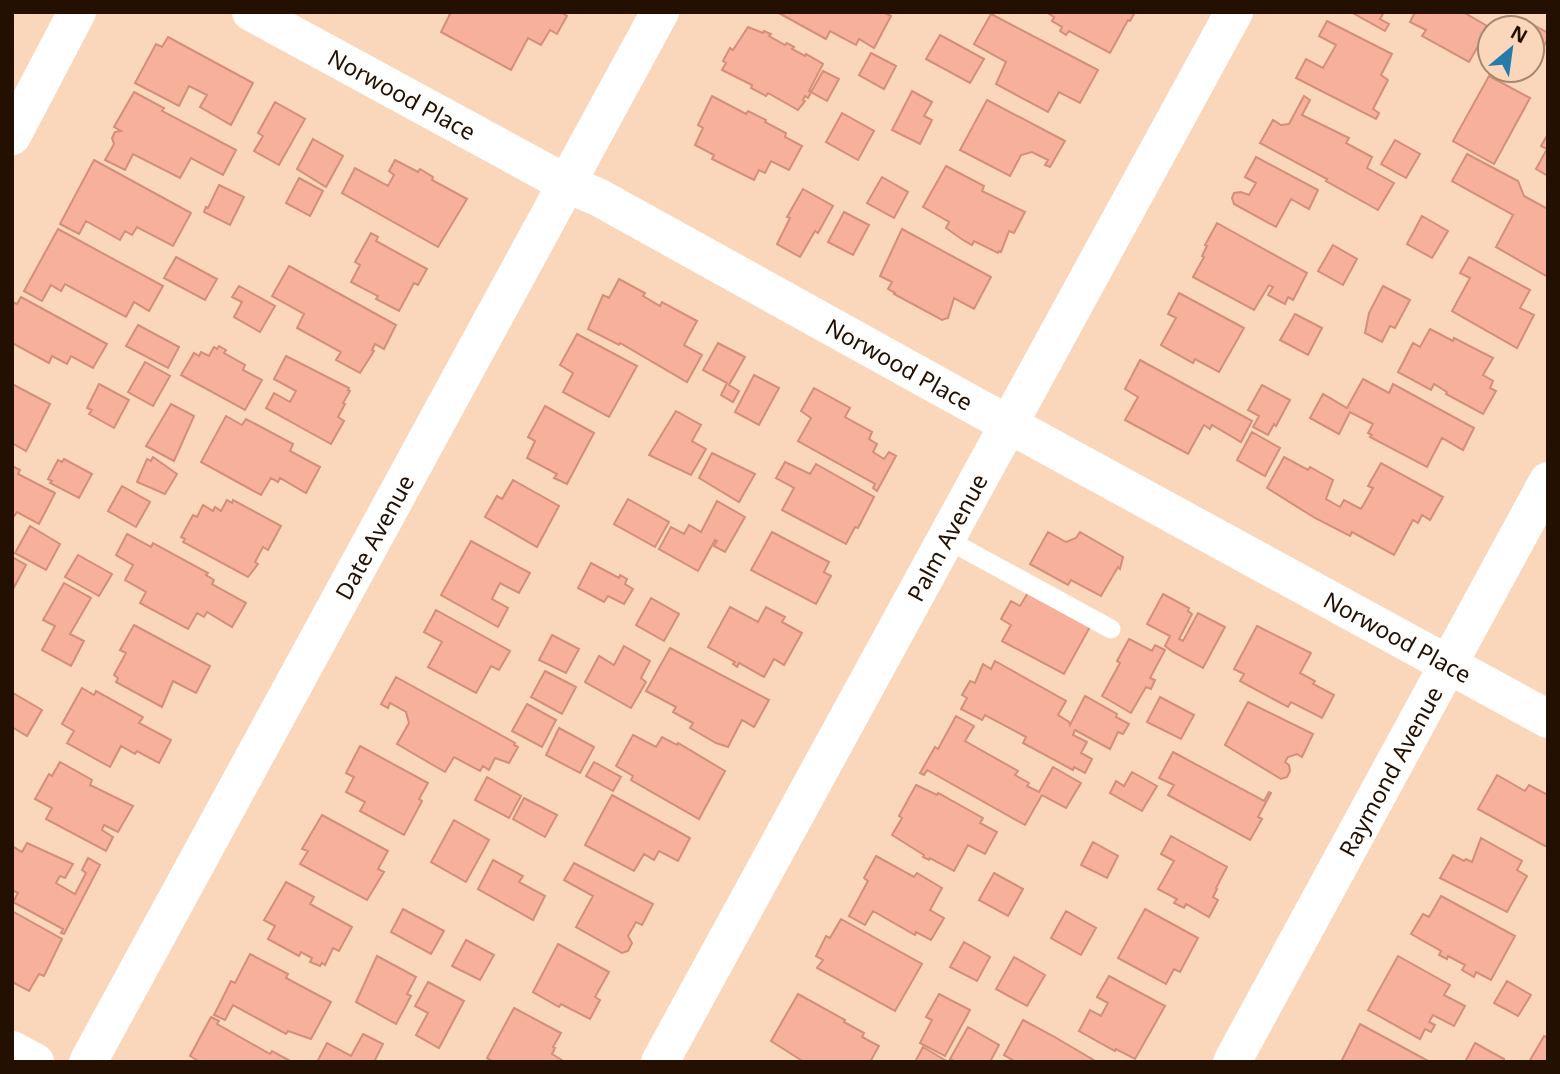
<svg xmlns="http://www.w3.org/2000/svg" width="1560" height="1074" font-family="'Noto Sans',sans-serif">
<rect width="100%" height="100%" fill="#fad6bb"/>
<!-- building -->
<path fill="#f7b099" stroke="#d48f79" stroke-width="2" d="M451,12h109l7,4 -10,18 -7,-4 -9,15 -13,-7 -17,32 -70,-38z
M777,12h106l8,4 -17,32 -15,-9 -3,6 -26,-14 -4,8z
M1046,12h89l-5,9 -2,-1 -18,33 -41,-22 -3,4 -6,-4 2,-4 -10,-6 2,-4z
M1351,12h33l-4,7 9,5 -4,7z
M1415,12h48l26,15 -20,35 -47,-26 4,-6 -16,-8z
M991,14l107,56 -18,33 -21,-11 -11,20 -52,-28 10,-22 -32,-18z
M1525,20l23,13v6l-12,20 -4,-3v-28h-11z
M1327,21l65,33 -11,21 7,5 -15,29 6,4 -3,6 -80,-41 10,-19 17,9 13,-23 -17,-9z
M748,27l15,6 1,-2 7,3 -2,2 16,9 2,-2 7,4 -2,2 13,7 1,-2 17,10 -14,27 2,1 -3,6 -3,-2 -2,4 2,1 -7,9 -30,-17 -2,3 -15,-8 1,-3 -30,-15 4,-7 -3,-2 7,-13 3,2z
M940,35l44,24 -14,24 -44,-24z
M168,37l85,46 -22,42 -31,-18 7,-12 -18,-9 -10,20 -44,-23 21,-39 6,3z
M871,53l25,13 -12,23 -25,-14z
M823,71l16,8 -12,22 -16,-9z
M1489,76l41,22 -36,66 -41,-23z
M912,91l20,11 -8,14 8,4 -12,24 -28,-14z
M134,92l30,16 -2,3 74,39 -13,25 -32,-17 -11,20 -47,-24 -8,16 -20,-10 9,-16 -2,-6 3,-6 6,-1 -7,-4z
M712,96l34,18 2,-3 18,9 -1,2 21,11 -1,4 17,9 -13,24 -18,-9 -6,12 -6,-3 -5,10 -42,-21 2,-4 -19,-10 8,-17 -5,-3z
M1304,96l6,4 -8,15 47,23 -3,5 26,14 -5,11 27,15 -16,27 -52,-29 1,-2 -67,-36 13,-23 8,5 8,-1z
M987,100l78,41 -15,26 -5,-2 3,-5 -16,-8 -11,3 -11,21 -50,-26z
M275,102l30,17 -26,46 -25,-14 9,-15 -5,-3z
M842,113l32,18 -16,29 -32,-18z
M1548,134v42l-12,-7 11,-20 -6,-3z
M313,139l30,17 -17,31 -29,-18z
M1395,140l25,14 -14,24 -25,-14z
M1467,154l51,27 6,15 24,13v68l-52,-30 17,-32 -61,-34z
M1256,157l62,33 -9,19 -18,-10 -15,28 -42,-23 -2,-6 2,-5 7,-1 8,3 7,-12 -11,-6z
M94,160l97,53 -18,33 -36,-19 -5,8 -7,-4 -5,9 -34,-19 -7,13 -19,-10z
M395,160l23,12 2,-3 13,8 -1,3 35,19 -29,48 -96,-54 13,-25 33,18 6,-11 -5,-4z
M946,166l38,20 -2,5 43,21 -11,21 -5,-2 -8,21 -2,-1 -1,2 -24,-12 -2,4 -9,-5 -17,-12 3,-6 -26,-15z
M882,177l26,15 -14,26 -27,-15z
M299,178l24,13 -13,25 -24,-13z
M219,185l25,12 -14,28 -26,-13 2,-5 2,1z
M803,189l30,17 -15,27 -3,-2 -15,26 -23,-13 13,-26 -3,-1z
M844,212l25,13 -16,30 -25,-13z
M1422,216l26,15 -16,27 -25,-14z
M1217,223l90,50 -14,27 -5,-3 -3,7 -17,-9 5,-8 -4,-2 -15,25 -61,-33 11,-20 -2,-1 5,-10 -2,-1z
M58,229l105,57 -14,25 -15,-9 -8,15 -61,-33 -4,7 -10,-6 -9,16 -18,-10z
M902,229l89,48 -17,32 -20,-11 -6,20 -6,2 -48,-26 1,-1 -7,-4 4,-7 -12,-6z
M371,233l7,4 -2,4 51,28 -9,16 -4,-2 -15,28 -23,-12 2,-3 -27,-14 9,-17 -5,-3z
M1333,245l24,14 -14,26 -25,-14z
M176,257l41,22 -12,21 -41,-22z
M1469,257l61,33 -10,18 14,7 -17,33 -65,-37 18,-33 -10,-5z
M289,266l107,59 -12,24 -9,-5 -3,6 2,1 -14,22 -24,-13 5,-8 -44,-24 7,-14 -32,-18z
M619,279l26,14 -2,3 17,10 2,-4 35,19 -13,24 18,10 -15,27 -67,-39 -1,2 -31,-16 15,-34 6,3z
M239,286l36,20 -15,26 -26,-15 8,-15 -10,-5z
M1383,286l27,14 -15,28 -5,-2 -8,16 -17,-9 4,-20z
M1179,293l65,35 -25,44 -24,-13 -2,4 -32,-18 15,-27 -8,-4z
M21,297l86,47 -14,24 -22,-12 -4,8 -15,-8 -3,7 -37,-20v-41l5,2z
M1295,314l27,14 -14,27 -28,-15z
M138,325l41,22 -11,21 -42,-22z
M1430,329l23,12 1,-3 39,20 -10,17 10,6 -3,7 6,3 -13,23 -37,-20 1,-2 -13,-8 -3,6 -33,-18 15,-29 7,4z
M577,334l60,32 -28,51 -46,-25 10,-19 -13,-8z
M718,343l27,14 -16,28 10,6 -6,11 -12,-7 6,-12 -24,-13z
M219,346l7,4 -2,3 21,12 -2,5 19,10 -17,30 -64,-35 13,-22 5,3 2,-4 8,4 5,-9 3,2z
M286,356l63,32 -1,2 2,1 -7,12 2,1 -7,13 6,4 -13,23 -65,-36 8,-15 16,9 6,-11 -22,-12z
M1140,360l112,61 -11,21 -29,-17 -2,4 -6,-4 -16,29 -63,-34 13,-23 -13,-8z
M145,362l25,14 -17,30 -25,-14z
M754,375l25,13 -20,37 -24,-13z
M1363,379l26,14 4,-9 81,44 -11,22 -21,-12 -15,29 -57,-30 2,-2 -4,-2 5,-9 -23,-12 -11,22 -29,-16 13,-24 24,14z
M12,384l38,20 -24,47 -14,-8z
M99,384l30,16 -15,28 -25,-14 3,-4 -5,-2z
M1262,385l28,15 -14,26 -2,-2 -6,11 -15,-8 6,-11 -11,-6z
M814,388l36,20 -5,9 27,15 -3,7 8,5 -4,8 11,7 5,-7 7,4 -19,35 -4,-3 2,-4 -77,-43 13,-23 -10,-7z
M171,404l23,12 -20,45 -28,-15z
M545,406l49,27 -27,51 -13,-6 3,-4 -30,-16 8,-17 -7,-4z
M676,411l25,14 -9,16 14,8 -15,26 -42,-20z
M226,416l16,9 4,-6 47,25 -3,7 30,16 -14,26 -26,-15 -2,4 -7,-4 -10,17 -60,-33z
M1252,432l28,16 -15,28 -28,-16z
M712,453l43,21 -16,28 -40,-24z
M153,457l24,17 -12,20 -28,-12 10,-23 4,2z
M1284,457l24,13 2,-3 23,13 -7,19 14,8 4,-7 17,9 12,-21 -5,-2 13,-23 62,34 -13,23 -8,-5 -4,8 -5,-3 -19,35 -42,-23 -2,4 -35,-18 -48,-30z
M64,459l28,15 -13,24 -29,-15 2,-2 -4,-2 10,-19 4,2z
M785,462l25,12 6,-10 58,33 -16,31 -3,-1 -9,17 -64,-34 12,-22 -18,-10z
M12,466l8,4 -2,4 37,19 -16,31 -22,-12 -5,7z
M513,480l46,26 -22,41 -52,-30 12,-21 5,3z
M122,486l28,16 -14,25 -28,-16z
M628,499l41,23 -14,25 -41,-23z
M227,500l5,3 1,-3 48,26 -13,24 -5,-3 -8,15 3,2 -10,13 -65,-35 2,-3 -4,-2 12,-22 4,2 6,-12 10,6 2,-4 6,4z
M717,501l28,16 -20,35 -11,-6 3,-5 -2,-1 -17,31 -39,-22 12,-22 13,7 5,-9 12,7z
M30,526l30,18 -14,26 -31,-17z
M772,532l57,30 -5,10 7,4 -15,28 -65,-34z
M1048,532l18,10 10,-4 4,-6 43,25 -3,12 -2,-2 -17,29 -30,-16 -3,5 -38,-21z
M127,534l24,13 2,-4 55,30 -2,2 8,5 -2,4 34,19 -14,24 -25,-15 -3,5 -7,-4 -9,16 -48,-26 6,-11 -21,-12 8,-15 -17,-10z
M471,541l59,32 -11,20 -19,-10 -8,16 16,9 -10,19 -57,-32z
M78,555l34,19 -13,22 -34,-19z
M12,557l14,8 -14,26z
M591,563l28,15 1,-3 7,4 -2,5 8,5 -9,15 -16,-8 -4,6 -26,-14z
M64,583l27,15 -21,36 14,7 -13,25 -29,-16 13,-24 -12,-6z
M1029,591l62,34 -27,49 -62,-33 9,-16 -10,-6 10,-18 9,5z
M1163,594l26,14 -1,3 4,3 -13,25 4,2 15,-28 27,14 -22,41 -30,-16 -8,-6 5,-10 -23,-12z
M651,598l28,16 -15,27 -28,-16z
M730,607l28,15 8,-15 19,10 -3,5 20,11 -18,32 -10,-6 -10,18 -25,-14 -2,4 -4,-3 2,-2 -27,-15z
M436,610l74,41 -11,19 -8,-4 -15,27 -48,-26 14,-25 -18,-10z
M134,625l76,41 -14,27 -23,-12 -11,26 -46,-25 2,-4 -4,-3 12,-22 -6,-3z
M1257,626l54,27 -11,20 15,8 -2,3 21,11 -12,23 -31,-16 -3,5 -48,-26 4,-7 -10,-5z
M552,635l27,14 -13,24 -27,-13z
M1129,639l23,12 3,-6 10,5 -15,28 5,2 -4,9 -5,-2 -15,26 -29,-17 18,-33 -3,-2z
M624,646l26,15 -9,17 5,4 -15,26 -46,-26 14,-26 15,9z
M670,648l99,52 -15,27 -12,-7 -14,27 -12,-4 -26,-15 3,-5 -20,-11 3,-5 -30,-16z
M995,661l71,40 -8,14 11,7 1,3 15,-29 32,18 -1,3 13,7 -6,10 -5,-2 -8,17 -35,-19 -2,5 14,7 -6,11 11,6 -7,14 -11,-6 -1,3 -50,-27 3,-6 -41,-22 -3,5 -21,-11 6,-11 -5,-3 8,-14 5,2 8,-19 8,5z
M545,671l31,16 -14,27 -31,-17z
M396,677l119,66 -1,2 4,2 -9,16 -14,-5 -6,12 -6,-4 -3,5 -26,-14 -9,15 -48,-28 12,-21 -3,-11 -16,-9 -2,5 -7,-4z
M82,688l12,7 2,-4 47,26 -4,6 32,17 -12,23 -22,-12 -2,3 -14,-8 -11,21 -43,-24 7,-12 -12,-7z
M13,693l29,17 -15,26 -15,-9z
M1160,697l34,18 -13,24 -34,-17z
M1248,702l65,32 -11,23 -5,-3 -9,3 -3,5 4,3 1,6 -3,6 -6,2 -56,-34z
M527,704l29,16 -14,27 -30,-16z
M956,716l18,10 -9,15 53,30 -3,4 14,8 -2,3 12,6 14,-25 28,16 -15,25 -24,-13 -17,30 -98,-55 -3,5 -4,-2 15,-26 3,2z
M559,728l35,19 -14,26 -34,-18z
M633,735l23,12 6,-10 15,8 1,-2 47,28 -26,48 -68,-39 2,-4 -17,-10z
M360,746l68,37 -9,16 3,2 -18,34 -44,-24 5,-9 -19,-10 8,-15 -8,-4z
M1173,752l91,49 5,-9 2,1 -13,24 4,2 -12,21 -82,-45 6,-10 -15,-7z
M60,762l32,18 -2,5 43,21 -15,26 -14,-7 -2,5 11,7 -7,14 -60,-32 6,-11 -17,-9 14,-25 3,2z
M594,762l27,15 -8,14 -27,-15z
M1132,772l25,14 -15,25 -32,-18 6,-12 8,5z
M1497,775l28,16 4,-6 19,10v49l-3,2 -67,-37z
M487,777l34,19 -12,22 -34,-18z
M916,785l21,10 1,-2 45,25 -3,5 17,9 -12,22 -17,-9 -14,26 -24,-13 -1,2 -6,-3 1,-2 -32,-20 10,-17 -3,-2z
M612,795l78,43 -12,23 -19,-10 -5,9 -10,-6 -10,17 -49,-26z
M524,798l33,17 -12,22 -32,-18z
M322,815l66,36 -10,18 6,3 -17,28 -67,-36 8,-13 -6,-2z
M454,820l35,20 -23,42 -35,-20z
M1171,836l56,31 -11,21 1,1 -4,8 5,3 -9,17 -23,-13 -2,4 -10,-5 3,-4 -19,-10 16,-28 -13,-7z
M1481,838l41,23 -5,9 10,6 -20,36 -67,-34 13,-23 11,6 2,-2 6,3z
M1093,842l25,14 -11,22 -26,-13z
M27,843l46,21 -8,14 -5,-2 -4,7 19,11 11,-21 -4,-3 6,-12 12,7 -36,69 -3,-1 2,-4 -50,-27 5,-9 -6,-3v-44l10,6z
M876,856l38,21 3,-4 25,15 -12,22 14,8 -13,22 -15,-8 -1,3 -42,-24 -8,14 -16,-9 19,-35 -4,-3z
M493,860l30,16 -4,6 26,14 -12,24 -55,-31z
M574,863l79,41 -11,21 -6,-3 -8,14 4,7 -4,8 -6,2 -46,-26 17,-31 -29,-16z
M994,873l29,16 -15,27 -29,-16z
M286,882l28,15 -4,7 42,23 -13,24 -6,-3 -8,17 -3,-2 -2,3 -10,-4 2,-4 -11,-6 -2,4 -31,-17 7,-13 -11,-6z
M1441,896l74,40 -24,44 -15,-8 -2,5 -12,-7 3,-5 -17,-9 -1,3 -8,-4 2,-4 -30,-17 12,-20 6,3z
M403,909l41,22 -13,23 -40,-22z
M1145,909l53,29 -18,34 -6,-3 -8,15 -48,-26z
M12,911l50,28 -18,37 -5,-2 -10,17 -17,-9z
M1066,911l30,17 -15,27 -30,-17z
M841,919l81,45 -27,47 -78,-43 6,-8 -7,-4 10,-20 4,2z
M466,940l28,15 -14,25 -28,-14z
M964,942l26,15 -13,24 -27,-14z
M558,944l51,28 -14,25 5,3 -10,19 -29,-15 -2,3 -26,-15z
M250,954l38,20 -2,4 45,24 -20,37 -23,-8 -2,3 -53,-29 -8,15 -11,-5 17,-34 4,2z
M377,956l39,21 -9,17 4,2 -15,28 -40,-22z
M1398,956l52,29 -6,10 21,11 -11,20 -21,-11 -4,7 6,3 -4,7 -6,-3 -5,10 -52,-29z
M1014,957l31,18 -18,31 -31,-17z
M1109,976l56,30 -30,53 -19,-10 -1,2 -36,-20 11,-21 11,6 7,-13 -11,-6z
M1507,981l24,14 -13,21 -24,-13z
M428,982l36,19 -25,47 -23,-13 12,-22 -13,-7z
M798,994l47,26 -1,2 20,11 -2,4 17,9 -9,16h-66l-33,-21z
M939,994l31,16 -25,46 -25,-13 12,-23 -6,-3z
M514,1008l47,25 -8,14 2,1 -3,6 13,8h-71l-7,-4z
M211,1017l8,4 -2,3 53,30 2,-3 20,11h-92l-10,-6z
M1023,1020l30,16 44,26h-81l-12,-7z
M1360,1024l70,38h-89z
M968,1027l31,18 -9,17h-34l-6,-3z
M363,1034l20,10 -9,18h-57l10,-19 24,13z
M1544,1036l4,2v24h-19z
M1475,1043l29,16 -1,3h-38z
M923,1047l25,15h-33z"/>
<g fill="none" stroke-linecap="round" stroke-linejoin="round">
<!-- service -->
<path stroke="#fff" stroke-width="19" d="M946,539l165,90"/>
<!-- minor -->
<g stroke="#fff" stroke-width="38">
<path id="s1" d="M251,12l316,172 31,13 377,209 573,313"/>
<path d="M12,136l65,-124"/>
<path d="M12,1050l23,12"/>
<path id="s2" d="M88,1062l572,-1050"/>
<path id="s3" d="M660,1062l574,-1050"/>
<path id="s4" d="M1232,1062l316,-581"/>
</g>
</g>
<g text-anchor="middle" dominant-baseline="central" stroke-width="7" stroke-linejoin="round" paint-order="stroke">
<!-- street labels -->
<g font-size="23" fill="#241001" stroke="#fad6bb">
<text stroke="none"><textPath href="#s1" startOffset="172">Norwood Place</textPath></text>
<text stroke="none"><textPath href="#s1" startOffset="738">Norwood Place</textPath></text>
<text stroke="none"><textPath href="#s2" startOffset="598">Date Avenue</textPath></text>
<text stroke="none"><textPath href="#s3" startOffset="598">Palm Avenue</textPath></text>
<text stroke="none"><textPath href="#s1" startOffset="1306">Norwood Place</textPath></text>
<text stroke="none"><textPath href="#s4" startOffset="331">Raymond Avenue</textPath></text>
</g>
</g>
<!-- border -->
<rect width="1560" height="1074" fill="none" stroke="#241001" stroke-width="28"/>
<!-- north arrow -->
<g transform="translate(1511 49) rotate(29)"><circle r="33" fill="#fad6bb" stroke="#a48771" stroke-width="2"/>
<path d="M0-5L12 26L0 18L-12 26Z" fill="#267bab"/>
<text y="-10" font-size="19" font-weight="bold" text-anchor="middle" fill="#241001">N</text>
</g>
</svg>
